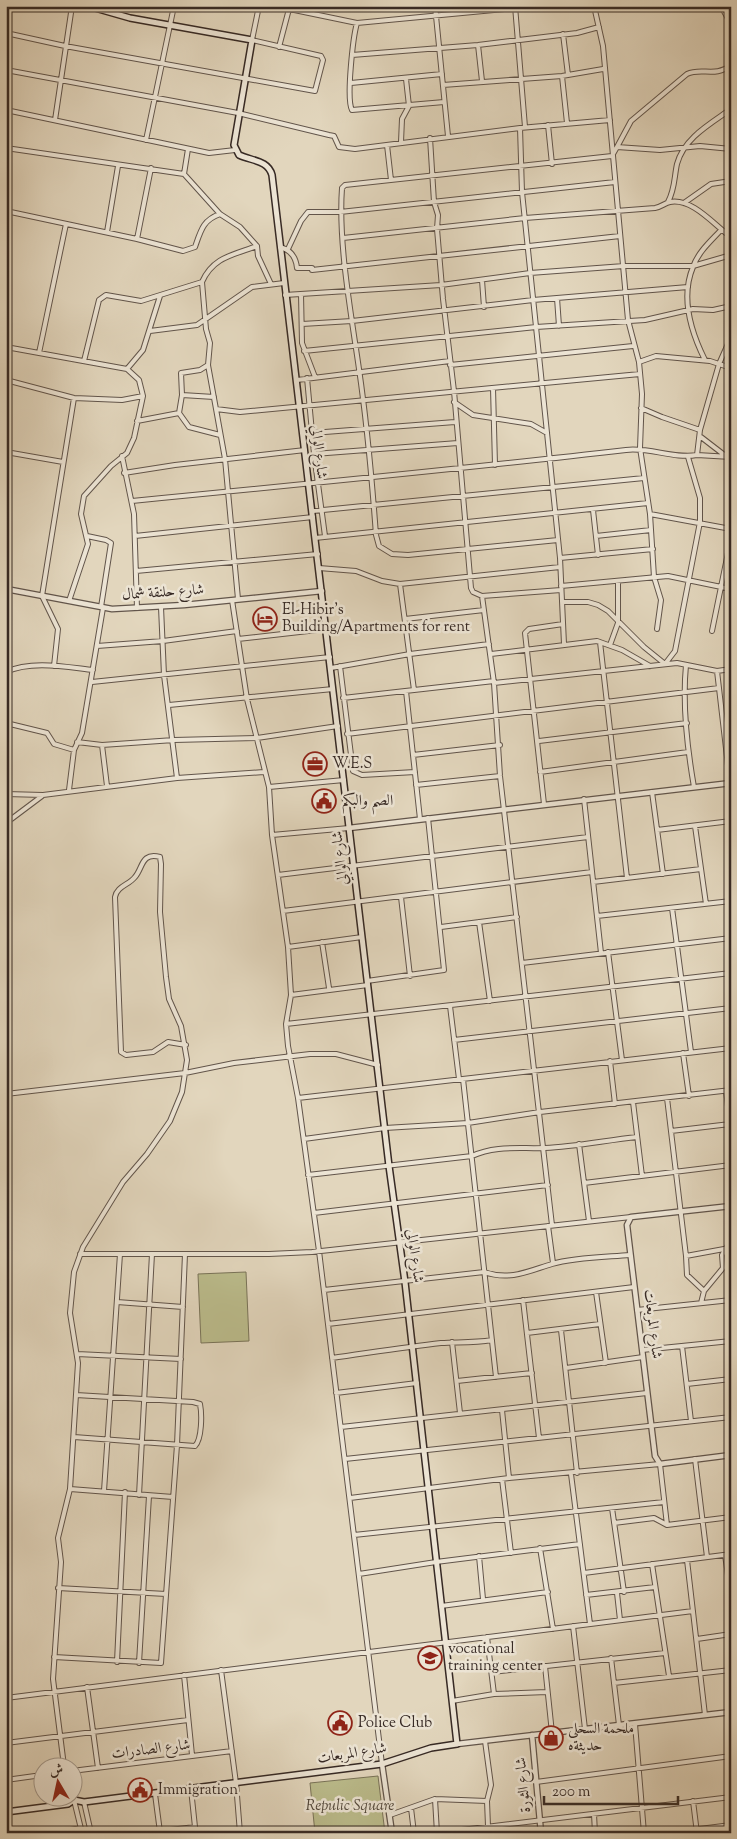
<svg xmlns="http://www.w3.org/2000/svg" width="737" height="1839" font-family="'Sorts Mill Goudy',Amiri,serif">
<rect width="100%" height="100%" fill="#e2d6bd"/>
<filter id="stains"><feTurbulence type="fractalNoise" baseFrequency=".004" numOctaves="4"/><feColorMatrix values="0 0 0 0 .2 0 0 0 0 .09 0 0 0 0 .02 0 0 0 .5 -.17"/></filter>
<radialGradient id="worn" r=".72"><stop offset=".6" stop-color="#630" stop-opacity="0"/><stop offset="1" stop-color="#630" stop-opacity=".3"/></radialGradient>
<!-- green -->
<path fill="#bbbc8c" stroke="#797358" d="M246,1272l3,69 -48,2 -3,-69z
M378,1776l7,57h-70l-5,-50z"/>
<g fill="none" stroke-linecap="round" stroke-linejoin="round">
<!-- minor casing -->
<g stroke="#62554b" stroke-width="6">
<path id="minor" d="M78,6l9,2
M275,6l82,17 180,-17
M435,6l13,130
M515,6l10,121
M594,6l9,40 25,274 11,42
M721,6l10,18
M357,23c-4,14 -11,76 -5,87l92,-8
M6,33l59,13 250,45 8,-31 -2,-4 -69,-16 7,-34
M563,34l5,41
M478,45l4,36
M279,47l10,-38
M352,55l126,-10 99,-12 22,-6
M6,70l232,43 91,22 5,1 5,11 16,2 165,-21 90,-8
M562,76l5,47
M351,83l91,-9
M443,85l119,-9 41,-7
M6,110l203,43 26,-3
M55,120l17,-114
M548,125l4,39
M520,128l2,64 38,366 4,86
M430,138l4,64 4,13 -1,14 6,70 11,92 17,197 2,4 9,4 79,-6
M146,140l28,-134
M401,142l1,-23 7,-13 -3,-27
M387,145l4,35
M617,147l14,-26 56,-47c15,-7 28,4 44,-9
M6,148l178,26 36,40
M613,154l4,-7 43,3 40,-4 31,3
M184,174l4,-25
M668,202c7,-13 6,-24 9,-38 7,-26 33,-40 54,-55
M684,203l27,-19 20,-3
M6,211l131,28 46,12 12,-4c6,-17 8,-27 25,-33l20,13 17,19 1,10 13,28
M107,232l11,-66
M343,238l182,-20 130,-10c6,-1 10,-5 15,-6 23,-4 44,23 61,35
M137,239l14,-71
M280,247c11,3 16,10 17,21h15v2l308,-34
M288,249l13,-28 7,-9h32l275,-30
M482,280l2,27
M202,282l4,47 4,14 -2,22 8,44 24,3 400,-38
M301,294l1,49 13,34
M285,295l156,-10 89,-12 94,-7h69l38,-11
M557,298l2,28
M302,324l50,-3 181,-21 155,-13
M150,331l47,-6 55,-38 32,-4
M6,347l121,22 12,11 4,16 -9,42 -7,15 -16,13 -27,30 -3,18 7,30 -19,57
M304,351l232,-24 109,-7 48,-11 20,1 18,-4
M39,353l27,-129
M705,360c-14,-28 -25,-62 -12,-93 5,-15 18,-26 28,-37
M84,361l15,-61 7,-5 35,6 61,-19c11,-25 31,-27 55,-36
M208,365l-8,5 -19,3 1,22 -3,18 10,14 31,8
M450,365l183,-19
M727,367l4,7
M731,368l-21,-7 -54,-5 -17,6 3,32 -2,54 10,66 81,15
M127,369l16,-19 17,-54
M307,378l7,76 11,82
M6,380l68,18 48,2 21,-4
M297,380l153,-19
M493,388l2,77
M182,395l32,2
M454,402l19,13 58,9 16,9
M641,408l21,9 38,13
M216,409l9,50 13,140
M137,421l42,-8
M312,433l143,-11
M701,437l26,20
M6,452l57,10
M314,454l144,-11
M697,455l34,2
M122,456l12,58 3,94
M124,473l51,-8 130,-15
M132,501c165,-16 330,-32 494,-51 24,-3 47,9 71,5l3,-25 19,-66 12,-27
M593,510l5,45
M313,511l331,-33
M650,514l4,63 7,23 -4,29
M87,536l19,4 5,3 -10,64
M135,536l178,-19
M596,536l55,-6
M315,538l333,-35
M558,540l-150,15 -16,-1 -13,-8 -3,-11c-4,-55 -9,-111 -17,-166 -8,-56 -21,-126 -17,-181l3,-3 267,-29
M560,558l93,-9
M319,568l37,3 26,10 18,3 160,-17
M136,571l182,-17
M400,584l14,106
M561,586l107,-10 63,13
M482,596l12,87 6,93 52,449
M232,600l15,99 22,88 3,48 16,112 3,48 -5,29 2,22 10,52 21,153 63,513
M562,602h26l10,3 10,6 36,36 21,17
M161,607l3,68 13,103
M405,619l79,-9
M712,631l19,-93
M238,639l88,-10
M600,642l27,236
M610,645l8,-22v-42
M97,646l66,-5 74,-10
M491,654l106,-13 25,9 28,16
M665,664l10,-13 25,-129v-24l-12,-41
M686,665c-4,41 1,82 8,122
M54,666l4,-37 -16,-33 32,-198
M340,666l13,105 9,4 53,-3
M331,668l79,-14 79,-10
M717,671l13,112
M6,672c25,-12 60,-5 87,-2
M92,682l238,-25
M494,683l183,-20 40,8 14,-2
M406,691l14,128
M343,698l151,-17
M169,705l164,-16
M6,723l41,10 7,11 20,6
M347,734l372,-46
M6,736l2,-12
M539,741l148,-18
M77,742l25,3 72,-5 83,-2 81,-12
M102,745l5,41
M413,755l87,-10
M540,772l148,-20
M416,785l84,-9
M269,787l75,-7
M69,790l5,-40 8,-17 21,-125
M652,792l11,82
M6,794l37,1 134,-17 87,-6
M584,799l17,154
M544,804l-19,-171 4,-4 34,-5
M6,823l36,-27
M695,826l11,78
M657,830l74,-9
M272,835l77,-7
M278,875l310,-38
M593,882l108,-13
M401,897l9,79
M672,908l19,144
M283,911l309,-39
M597,916l134,-15
M479,922l11,79
M441,927l76,-10
M322,942l7,46
M288,947l74,-10
M608,952l14,108
M522,963l209,-25
M367,981l77,-11 -16,-152
M291,995l77,-10
M450,1006l9,73
M286,1024l445,-51
M454,1040l277,-32
M683,1053l6,43
M610,1061l5,43
M463,1079l33,298
M726,1091l5,38
M6,1094l179,-21 49,-10 76,-9h26l42,11
M298,1098l433,-50
M667,1098l19,158
M633,1102l9,74
M671,1131l59,-7
M304,1139l81,-11 83,-5 72,-11 191,-22
M579,1144l10,77
M308,1175l164,-19c23,-11 48,-7 73,-8 30,-1 62,-8 92,-11
M584,1183l147,-18
M314,1213l234,-28
M548,1226l5,37
M80,1254h189l43,-2 319,-35
M324,1290l160,-18c26,9 45,-1 68,-8 23,-7 54,-7 78,-9
M704,1291l-17,-16 -1,-19 38,-7
M596,1292l10,71
M523,1300l16,138
M117,1302l66,5
M701,1303l3,-12 19,-23 -1,-13 9,-15
M637,1310l94,-10
M328,1324l306,-37
M561,1330l16,143
M527,1333l73,-9
M452,1342l8,71
M682,1346l9,75
M642,1350l89,-9
M77,1354l104,5
M332,1358c36,-5 73,-11 109,-15 17,-1 33,0 51,-3
M566,1368l77,-11
M457,1381l75,-8
M687,1384l44,-5
M336,1393l81,-10
M502,1410l7,68
M729,1417l2,14
M341,1427l306,-34
M74,1437l121,9c7,-7 7,-32 5,-42l-7,-2 -117,-7
M728,1455l3,23
M345,1459l386,-42
M695,1459l12,98
M571,1474l19,150
M502,1479l9,74
M70,1489l103,8
M104,1491l16,-237
M139,1495l13,-241
M350,1498l159,-20 151,-14 7,61
M612,1508l12,84
M614,1523l40,-5 13,7 64,-8
M354,1535l310,-33
M540,1548l13,81
M725,1555l6,41
M479,1556l4,43
M687,1560l18,155
M652,1564l17,112
M584,1573l147,-19
M359,1574l77,-12 144,-18
M58,1588l108,6
M617,1593l3,27
M586,1595l69,-8
M441,1606l107,-14
M573,1626l12,103
M487,1637l7,57
M697,1639l34,-5
M54,1657l107,6 16,-218 8,-191
M611,1658l8,67
M117,1662l8,-170
M139,1663l10,-167
M545,1666l7,67
M221,1670l15,113 4,50
M492,1672l173,-19
M184,1675l8,80
M614,1683l117,-13
M87,1687l11,81
M6,1698l687,-87
M452,1701l42,-7 53,-2
M635,1724l9,109
M485,1741l6,44 -4,16 1,25
M6,1743l182,-23
M64,1766l-11,-87 8,-117 -3,-24 12,-49 8,-126 -8,-50 4,-41 9,-25 40,-65 24,-28 23,-33 12,-29 5,-32 -6,-34 -12,-27 -3,-22 -6,-65 1,-48 -1,-7c-19,-5 -17,11 -25,20 -6,8 -18,9 -20,20l6,155 5,3 27,-3 15,-10 18,3
M72,1771l160,-20
M6,1780l36,-5
M536,1782l195,-26
M191,1789l4,38
M155,1794l5,38
M67,1796l1,8
M435,1799l2,34
M74,1800l8,33
M693,1801l4,32
M84,1802l7,31
M411,1808l3,25
M594,1814l1,19
M390,1815l45,-16 52,2
M54,1833l27,-5
M145,1833l50,-6 1,6
M437,1833l294,-36
M668,1833l63,-8"/>
</g>
<!-- tertiary casing -->
<g stroke="#62554b" stroke-width="7">
<path id="tertiary" d="M6,589l106,20 72,-4 138,-14
M730,783l1,9
M349,828l382,-45
M731,1206l-100,11 -4,8 28,231 5,8 71,-9
M532,1735l9,98
M457,1744l274,-32
M382,1764l10,69"/>
</g>
<!-- secondary casing -->
<g stroke="#372a25" stroke-width="8">
<path id="secondary" d="M6,1812l62,-8 6,-4 10,2 298,-38 49,-16 26,-4 -52,-462 -16,-116 -117,-991c-4,-15 -20,-14 -33,-20l-5,-10 18,-105 -122,-22 -42,-12"/>
</g>
<!-- minor -->
<use href="#minor" stroke="#ece4d4" stroke-width="4"/>
<!-- tertiary -->
<use href="#tertiary" stroke="#ece4d4" stroke-width="4.5"/>
<!-- secondary -->
<use href="#secondary" stroke="#ece4d4" stroke-width="5"/>
</g>
<!-- icons -->
<defs>
<g id="hotel-ring" transform="scale(1.25)"><circle r="9.5" fill="#ece4d4" stroke="#8f2418" stroke-width="1.5"/><path d="M-6-4.5h1.5V1H6V5H4.5V3h-9V5H-6ZM-4 0a1.8 1.8 0 1 1 3.6 0ZM.5 0V-2.5h3Q6-2.5 6 0Z" fill="#8f2418"/></g>
<g id="office-ring" transform="scale(1.25)"><circle r="9.5" fill="#ece4d4" stroke="#8f2418" stroke-width="1.5"/><path d="M-6-3h4V-5.5h4V-3h4V5H-6ZM-1-4.5V-3h2v-1.5ZM-6 0V1H6V0Z" fill="#8f2418"/></g>
<g id="civic-ring" transform="scale(1.25)"><circle r="9.5" fill="#ece4d4" stroke="#8f2418" stroke-width="1.5"/><path d="M-.6-6.5H3V-4.5H.6V-3L4-1V1h2V6H-6V1h2V-1L-.6-3ZM-1.2 2.5V6h2.4V2.5Z" fill="#8f2418"/></g>
<g id="school-ring" transform="scale(1.25)"><circle r="9.5" fill="#ece4d4" stroke="#8f2418" stroke-width="1.5"/><path d="M0-5L7-2L0 1L-7-2ZM-4 1L0 2.5L4 1V4Q0 6-4 4Z" fill="#8f2418"/></g>
<g id="shop-ring" transform="scale(1.25)"><circle r="9.5" fill="#ece4d4" stroke="#8f2418" stroke-width="1.5"/><path d="M-5-2.5h2.3a2.7 3.5 0 0 1 5.4 0H5L5.5 6h-11ZM-1.5-2.5h3a1.5 2.3 0 0 0-3 0Z" fill="#8f2418"/></g>
</defs>
<g fill-rule="evenodd">
<use href="#hotel-ring" x="265" y="619"/>
<use href="#office-ring" x="315" y="764"/>
<use href="#civic-ring" x="324" y="801"/>
<use href="#school-ring" x="430" y="1658"/>
<use href="#civic-ring" x="340" y="1723"/>
<use href="#shop-ring" x="551" y="1738"/>
<use href="#civic-ring" x="140" y="1790"/>
</g>
<g text-anchor="middle" dominant-baseline="central" stroke-width="5" stroke-linejoin="round" paint-order="stroke">
<!-- street labels -->
<g font-size="15" fill="#372a25" stroke="#ece4d4">
<text transform="translate(318 452) rotate(83)">شارع الوالي</text>
<text transform="translate(163 593) rotate(-4)">شارع حلنقة شمال</text>
<text transform="translate(341 858) rotate(-97)">شارع الوالي</text>
<text transform="translate(414 1256) rotate(82)">شارع الوالي</text>
<text transform="translate(652 1324) rotate(83)">شارع المربعات</text>
<text transform="translate(151 1750) rotate(-7)">شارع الصادرات</text>
<text transform="translate(352 1754) rotate(-9)">شارع المربعات</text>
<text transform="translate(524 1785) rotate(-95)">شارع الثورة</text>
</g>
<!-- poi labels -->
<g font-size="15" fill="#372a25" stroke="#ece4d4" text-anchor="start">
<text x="282" y="610">El-Hibir's<tspan x="282" dy="17">Building/Apartments for rent</tspan></text>
<text x="332" y="764">W.E.S</text>
<text x="342" y="801">الصم والبكم</text>
<text x="448" y="1649">vocational<tspan x="448" dy="17">training center</tspan></text>
<text x="358" y="1723">Police Club</text>
<text x="568" y="1729">ملحمة السحلى<tspan x="568" dy="17">حديثةه</tspan></text>
<text x="158" y="1790">Immigration</text>
</g>
<!-- park labels -->
<g font-size="15" font-style="italic" fill="#51473a" stroke="#ece4d4">
<text x="350" y="1806">Repulic Square</text>
</g>
</g>
<!-- margin -->
<rect width="737" height="1839" fill="none" stroke="#e2d6bd" stroke-width="25"/>
<rect x="8" y="8" width="722" height="1824" fill="none" stroke="#372a25" stroke-width="2.5"/>
<rect x="12" y="12" width="712" height="1814" fill="none" stroke="#372a25"/>
<!-- north arrow -->
<g transform="translate(58 1782) rotate(351)"><circle r="24" fill="#ece4d4" stroke="#a49a8e"/>
<path d="M0-4L9 19L0 12L-9 19Z" fill="#8f2418"/>
<text y="-8" font-size="14" font-weight="bold" text-anchor="middle" fill="#372a25">ش</text>
</g>
<!-- scale -->
<path d="M544 1796v8h134v-8" fill="none" stroke="#372a25" stroke-width="2.5"/>
<text x="552" y="1796" font-size="15" fill="#372a25" stroke="#ece4d4" stroke-width="4" paint-order="stroke">200 m</text>
<rect width="100%" height="100%" filter="url(#stains)"/>
<rect width="100%" height="100%" fill="url(#worn)"/>
</svg>
